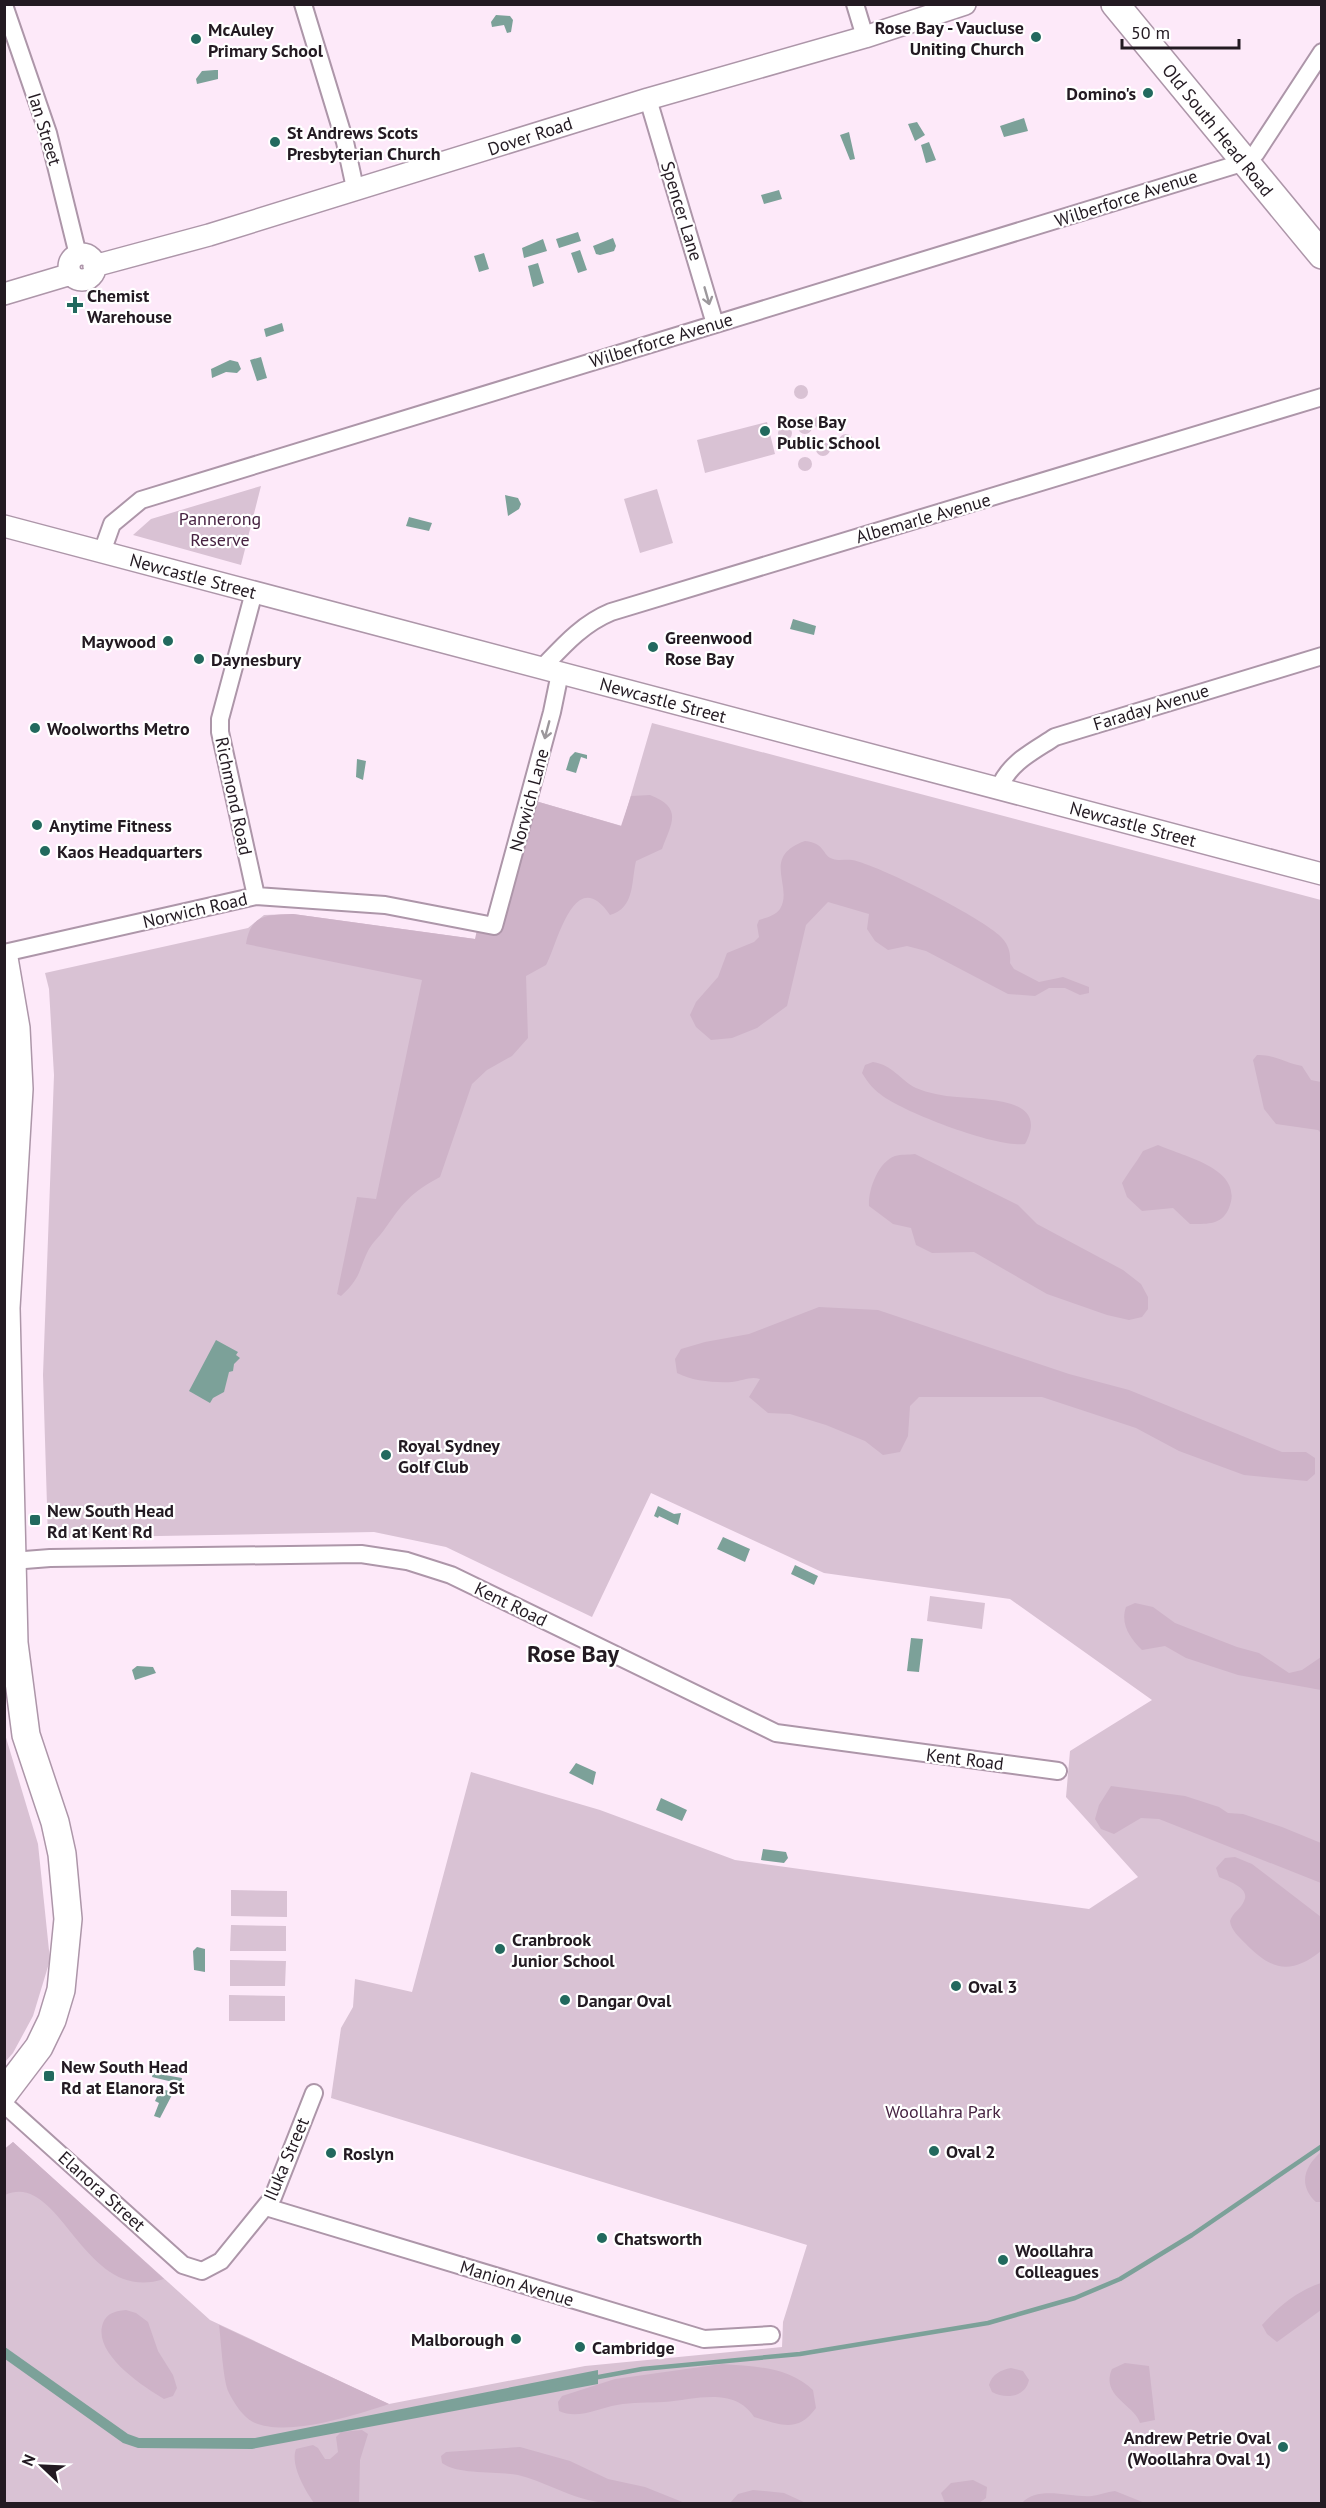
<svg xmlns="http://www.w3.org/2000/svg" width="1326" height="2508" font-family="'PT Sans',sans-serif">
<rect width="100%" height="100%" fill="#fde9f9"/>
<!-- green -->
<path fill="#d9c2d4" d="M794 392a7 7 0 1 1 14 0a7 7 0 1 1-14 0Z
M814 422a7 7 0 1 1 14 0a7 7 0 1 1-14 0Z
M798 427a7 7 0 1 1 14 0a7 7 0 1 1-14 0Z
M767,422l8,32 -70,19 -8,-33z
M778 433a7 7 0 1 1 14 0a7 7 0 1 1-14 0Z
M839 441a7 7 0 1 1 14 0a7 7 0 1 1-14 0Z
M816 449a7 7 0 1 1 14 0a7 7 0 1 1-14 0Z
M798 464a7 7 0 1 1 14 0a7 7 0 1 1-14 0Z
M261,486l-20,79 -108,-30 18,-16z
M657,489l16,54 -33,10 -16,-54z
M652,723l669,177v1603h-1316l-1,-354 9,-7 197,178 179,84 196,-38 197,-19 1,-25 24,-77 -476,-147 10,-70 12,-21 2,-28 57,13 59,-220 129,38 135,50 354,49 49,-32 -72,-80 4,-46 82,-51 -142,-101 -186,-26 -173,-80 -59,124 -146,-70 -72,-15 -326,6 -5,-163 11,-300 -5,-86 -4,-16 203,-45 16,-13 29,-1 182,25 22,-6 35,-133 90,26z
M930,1596l55,7 -3,26 -55,-8z
M4,1731l34,113 12,116 -17,56 -20,37 -8,9z
M231,1890l56,1v26l-56,-1z
M231,1925l55,1v25h-56z
M230,1960l56,1 -1,25h-55z
M229,1995l56,1v25h-56z"/>
<!-- forest -->
<path fill="#ceb3c8" d="M650,795c33,13 22,27 12,54l-26,12c-5,21 -1,47 -26,54 -36,-53 -53,31 -64,50l-20,11 2,62 -16,18 -25,14 -15,14 -32,93c-30,16 -37,26 -56,53 -5,7 -11,12 -15,19 -11,21 -7,28 -28,47l-4,-2 20,-97 19,2 46,-219 -176,-36c5,-30 20,-29 47,-30l182,25 3,-14 19,8 35,-133 89,26 10,-30z
M805,841c21,2 17,15 28,18 6,2 13,0 19,1 27,5 126,56 147,75 9,8 12,17 11,28l4,6 25,13 24,-5 26,10v6l-9,2 -15,-7h-16l-14,8 -27,-2 -82,-43 -19,-5 -19,4 -13,-9 -8,-12 2,-15 -41,-12 -22,23 -19,81 -30,22 -25,10 -21,2 -15,-13 -6,-12 6,-13 22,-25 9,-24 27,-11 5,-5 -2,-12 2,-5c7,-2 17,-5 21,-11 14,-23 -20,-52 25,-68z
M1257,1055c16,-1 29,8 45,11l9,14 10,2v51l-3,-3 -42,-6 -12,-15 -11,-49z
M873,1062c20,3 27,18 43,26 12,5 27,8 41,9 28,3 94,0 68,47 -28,4 -116,-30 -141,-47 -10,-7 -16,-14 -22,-24l3,-8z
M1158,1145c27,12 87,24 71,63 -7,17 -21,16 -39,16l-17,-16 -31,3 -15,-14 -5,-14c7,-12 14,-20 21,-32z
M915,1154l103,51 19,19 86,46 18,14 7,13v12l-6,8 -13,3 -22,-5 -60,-21 -73,-42 -42,1 -16,-8 -5,-17 -18,-4 -24,-18c-1,-16 9,-44 26,-50 6,-2 14,-1 20,-2z
M819,1307l59,3 191,64 60,16 153,62h24l9,6v16l-8,7 -63,-6 -65,-24 -43,-23 -94,-31h-123l-9,9 -2,30 -8,16 -17,3 -18,-14 -39,-16 -36,-11 -22,-1 -19,-16 11,-18c-10,-3 -17,2 -28,3 -17,1 -40,-1 -55,-9l-2,-14 6,-10 24,-7 44,-8z
M1135,1603l18,4 22,16 62,24 22,6 30,20 13,-3 19,-13v33l-83,-15 -52,-17 -21,-12 -23,4c-12,-12 -22,-26 -16,-43z
M1111,1786l74,10 34,11 9,6 15,1 39,13 39,16v40l-162,-64 -18,-1 -27,16 -13,-5 -6,-10 4,-14z
M1235,1857l17,7 69,53v34c-30,24 -49,20 -76,-8 -6,-6 -14,-13 -15,-22 3,-9 11,-12 14,-20 7,-13 -16,-20 -25,-24l-3,-9 9,-10z
M13,2142l151,137c-81,27 -103,-110 -159,-84v-46z
M1321,2152v50h-5c-18,-17 -12,-35 5,-50z
M1321,2283v27l-44,32 -10,-8 -5,-9c17,-19 35,-34 59,-42z
M126,2310l10,3 12,9 10,29 15,24 4,13 -4,8 -9,3c-22,-13 -72,-46 -61,-76 4,-10 12,-12 23,-13z
M219,2325l170,79c-34,11 -102,34 -136,18 -10,-5 -19,-19 -24,-29 -6,-11 -8,-53 -10,-68z
M1125,2363l24,3 6,54 -15,3c-5,-18 -40,-27 -28,-54z
M722,2364c32,2 67,3 91,26l3,18c-18,25 -35,17 -62,9 -20,-31 -59,-17 -90,-15 -15,1 -32,0 -47,3 -19,3 -39,15 -58,6l-1,-9 4,-6 53,-17z
M1011,2368l12,3 6,9c-4,18 -24,19 -37,12l-3,-7c3,-11 12,-15 22,-17z
M362,2430l6,4 -8,26 -1,43h-45c-9,-13 -24,-38 -18,-54l17,-4 5,3 7,11h5l8,-7 -2,-15 5,-5z
M520,2447l50,14 38,18 37,8 40,16c-29,3 -67,4 -97,-3 -24,-6 -46,-19 -70,-25 -22,-4 -60,0 -76,-12l-1,-7 5,-4z
M973,2480l14,7 -1,11 -7,5h-34l-4,-10 10,-10z
M753,2490l31,3 22,10h-76l8,-9z
M1115,2491l30,12h-123c16,-18 49,-5 70,-7 7,-1 15,-4 23,-5z"/>
<!-- water -->
<path fill="#7ca199" d="M496,15l14,1 3,4 -2,12 -4,1 -3,-8 -12,2 -1,-5z
M215,70h3v9l-21,5 -1,-5 6,-8z
M1024,118l4,13 -24,6 -4,-11z
M917,122l8,13 -10,6 -7,-17z
M849,132l6,27 -5,1 -10,-25z
M929,142l7,18 -10,3 -5,-18z
M779,190l3,9 -18,5 -3,-9z
M578,232l3,9 -22,7 -3,-9z
M613,238l3,8 -2,5 -14,4 -4,-1 -3,-8z
M543,239l4,12 -23,7 -2,-10z
M580,250l7,20 -9,3 -7,-20z
M484,253l5,16 -10,3 -5,-16z
M538,263l6,20 -11,4 -5,-21z
M282,323l2,8 -18,6 -2,-8z
M261,357l6,21 -10,3 -7,-21z
M230,360l8,2 3,7 -4,4 -11,-1 -14,6 -1,-9z
M505,495l13,3 3,6 -2,5 -11,7z
M409,517l23,6 -3,8 -23,-5z
M793,619l23,7 -2,9 -24,-6z
M575,752l12,3v4l-6,-2 -5,16 -10,-3 4,-13z
M357,759l9,2 -3,19 -7,-3z
M216,1340l22,12 -2,3 4,3 -6,6 -1,7 -4,1 -5,20 -11,6 -3,5 -21,-12z
M658,1506l16,8 7,-1 -3,12 -19,-9 -1,2 -4,-2z
M723,1537l27,12 -5,13 -28,-13z
M795,1565l23,11 -4,9 -23,-11z
M911,1638l12,1 -4,33 -12,-1z
M137,1666l16,1 3,6 -21,7 -3,-10z
M576,1763l20,9 -3,13 -24,-12z
M661,1798l26,12 -5,11 -26,-11z
M763,1849l23,3 2,6 -4,5 -23,-3z
M197,1947l8,2v23l-11,-2 -1,-19z
M153,2073l29,5 -1,6 -29,-7z
M161,2088l12,5 -13,25 -6,-2 5,-13 -4,-2z
M5,2347l123,87 11,4h116l343,-68v14l-346,65 -114,-1 -15,-5 -118,-84z"/>
<g fill="none" stroke-linecap="round" stroke-linejoin="round">
<!-- stream -->
<path stroke="#7ca199" stroke-width="4.5" d="M593,2378l49,-9 158,-15 188,-31 87,-25 45,-19 72,-44 130,-89"/>
<!-- minor casing -->
<g stroke="#ad96a9" stroke-width="20">
<path id="minor" d="M303,4l42,138 10,46
M855,4l10,33
M4,5l44,128 30,122
M648,99l67,225
M102,552l10,-28 29,-24 1104,-338 11,-9 66,-101
M254,592l-34,127v13l36,164
M542,668c21,-22 40,-44 69,-56l711,-215
M999,788c11,-26 33,-36 56,-51l267,-81
M4,953l252,-57 129,9 109,21 58,-214 8,-39
M12,1561l38,-3 311,-4 46,7 44,14 325,158 282,38
M4,2104l179,161 19,6 19,-10 52,-64 41,-104
M266,2207l438,132 67,-4"/>
</g>
<!-- tertiary casing -->
<g stroke="#ad96a9" stroke-width="24">
<path id="tertiary" d="M69 267a13 13 0 1 1 26 0a13 13 0 1 1-26 0Z
M94,266l115,-31 439,-136 217,-62 100,-33
M4,294l67,-20
M4,526l1318,348"/>
</g>
<!-- primary casing -->
<g stroke="#ad96a9" stroke-width="30">
<path id="primary" d="M1115,4l207,251
M4,958l12,70 3,61 -13,219 8,335 12,92 29,87 7,32 6,65 -7,71 -9,30 -13,27 -35,46"/>
</g>
<!-- minor -->
<use href="#minor" stroke="#fff" stroke-width="16"/>
<!-- tertiary -->
<use href="#tertiary" stroke="#fff" stroke-width="21"/>
<!-- primary -->
<use href="#primary" stroke="#fff" stroke-width="27"/>
</g>
<!-- one-way arrows -->
<defs><path id="oneway-shaft" d="M-6 0H5M1.5-3L5.5 0L1.5 3" fill="none" stroke-width="1.6" stroke-linecap="round" stroke-linejoin="round" transform="scale(1.5)"/></defs>
<g stroke="#9c989c">
<use href="#oneway-shaft" transform="translate(707 296) rotate(74)"/>
<use href="#oneway-shaft" transform="translate(547 730) rotate(105)"/>
</g>
<!-- markers -->
<g fill="#22695e" stroke="#fff" stroke-width="2">
<circle cx="1036" cy="37" r="6"/>
<circle cx="196" cy="39" r="6"/>
<circle cx="1148" cy="93" r="6"/>
<circle cx="275" cy="142" r="6"/>
<path d="M72 296h6v6h6v6h-6v6h-6v-6h-6v-6h6z"/>
<circle cx="765" cy="431" r="6"/>
<circle cx="168" cy="641" r="6"/>
<circle cx="653" cy="647" r="6"/>
<circle cx="199" cy="659" r="6"/>
<circle cx="35" cy="728" r="6"/>
<circle cx="37" cy="825" r="6"/>
<circle cx="45" cy="851" r="6"/>
<circle cx="386" cy="1455" r="6"/>
<rect x="29" y="1514" width="12" height="12" rx="3"/>
<circle cx="500" cy="1949" r="6"/>
<circle cx="956" cy="1986" r="6"/>
<circle cx="565" cy="2000" r="6"/>
<rect x="43" y="2070" width="12" height="12" rx="3"/>
<circle cx="934" cy="2151" r="6"/>
<circle cx="331" cy="2153" r="6"/>
<circle cx="602" cy="2238" r="6"/>
<circle cx="1003" cy="2260" r="6"/>
<circle cx="516" cy="2339" r="6"/>
<circle cx="580" cy="2347" r="6"/>
<circle cx="1283" cy="2447" r="6"/>
</g>
<g text-anchor="middle" dominant-baseline="central" stroke-width="4.5" stroke-linejoin="round" paint-order="stroke">
<!-- poi labels -->
<g font-size="18" font-weight="bold" fill="#231a22" stroke="#fff" text-anchor="start">
<text x="1024" y="27" text-anchor="end">Rose Bay - Vaucluse<tspan x="1024" dy="21">Uniting Church</tspan></text>
<text x="208" y="29">McAuley<tspan x="208" dy="21">Primary School</tspan></text>
<text x="1136" y="93" text-anchor="end">Domino's</text>
<text x="287" y="132">St Andrews Scots<tspan x="287" dy="21">Presbyterian Church</tspan></text>
<text x="87" y="295">Chemist<tspan x="87" dy="21">Warehouse</tspan></text>
<text x="777" y="421">Rose Bay<tspan x="777" dy="21">Public School</tspan></text>
<text x="665" y="637">Greenwood<tspan x="665" dy="21">Rose Bay</tspan></text>
<text x="156" y="641" text-anchor="end">Maywood</text>
<text x="211" y="659">Daynesbury</text>
<text x="47" y="728">Woolworths Metro</text>
<text x="49" y="825">Anytime Fitness</text>
<text x="57" y="851">Kaos Headquarters</text>
<text x="398" y="1445">Royal Sydney<tspan x="398" dy="21">Golf Club</tspan></text>
<text x="47" y="1510">New South Head<tspan x="47" dy="21">Rd at Kent Rd</tspan></text>
<text x="512" y="1939">Cranbrook<tspan x="512" dy="21">Junior School</tspan></text>
<text x="968" y="1986">Oval 3</text>
<text x="577" y="2000">Dangar Oval</text>
<text x="61" y="2066">New South Head<tspan x="61" dy="21">Rd at Elanora St</tspan></text>
<text x="946" y="2151">Oval 2</text>
<text x="343" y="2153">Roslyn</text>
<text x="614" y="2238">Chatsworth</text>
<text x="1015" y="2250">Woollahra<tspan x="1015" dy="21">Colleagues</tspan></text>
<text x="504" y="2339" text-anchor="end">Malborough</text>
<text x="592" y="2347">Cambridge</text>
<text x="1271" y="2437" text-anchor="end">Andrew Petrie Oval<tspan x="1271" dy="21">(Woollahra Oval 1)</tspan></text>
</g>
<!-- street labels -->
<g font-size="18" fill="#231a22" stroke="#fff">
<text transform="translate(45 129) rotate(73)">Ian Street</text>
<text transform="translate(1218 130) rotate(51)">Old South Head Road</text>
<text transform="translate(530 136) rotate(-18)">Dover Road</text>
<text transform="translate(1126 198) rotate(-18)">Wilberforce Avenue</text>
<text transform="translate(682 211) rotate(73)">Spencer Lane</text>
<text transform="translate(661 340) rotate(-17)">Wilberforce Avenue</text>
<text transform="translate(923 518) rotate(-16)">Albemarle Avenue</text>
<text transform="translate(193 576) rotate(15)">Newcastle Street</text>
<text transform="translate(663 700) rotate(15)">Newcastle Street</text>
<text transform="translate(1151 707) rotate(-17)">Faraday Avenue</text>
<text transform="translate(234 796) rotate(78)">Richmond Road</text>
<text transform="translate(529 800) rotate(-75)">Norwich Lane</text>
<text transform="translate(1133 824) rotate(15)">Newcastle Street</text>
<text transform="translate(195 910) rotate(-13)">Norwich Road</text>
<text transform="translate(511 1604) rotate(26)">Kent Road</text>
<text transform="translate(965 1759) rotate(7)">Kent Road</text>
<text transform="translate(286 2159) rotate(-67)">Iluka Street</text>
<text transform="translate(102 2191) rotate(42)">Elanora Street</text>
<text transform="translate(517 2283) rotate(17)">Manion Avenue</text>
</g>
<!-- park labels -->
<g font-size="18" fill="#462241" stroke="#fff">
<text x="220" y="518">Pannerong<tspan x="220" dy="21">Reserve</tspan></text>
<text x="943" y="2111">Woollahra Park</text>
</g>
<!-- district labels -->
<g font-size="24" font-weight="bold" fill="#231a22" stroke="#fff">
<text x="573" y="1653">Rose Bay</text>
</g>
</g>
<!-- border -->
<rect width="1326" height="2508" fill="none" stroke="#231a22" stroke-width="12"/>
<!-- north arrow -->
<g transform="translate(42 2466) rotate(293)" stroke="#ffffff" stroke-width="4.5" paint-order="stroke">
<path d="M0-4.5L10 22L0 15L-10 22Z" fill="#231a22"/>
<text y="-9" font-size="16" font-weight="bold" text-anchor="middle" fill="#231a22">N</text>
</g>
<!-- scale -->
<path d="M1122 39v9h117v-9" fill="none" stroke="#231a22" stroke-width="3"/>
<text x="1131" y="39" font-size="18" fill="#231a22" stroke="#ffffff" stroke-width="4.5" paint-order="stroke">50 m</text>
</svg>
